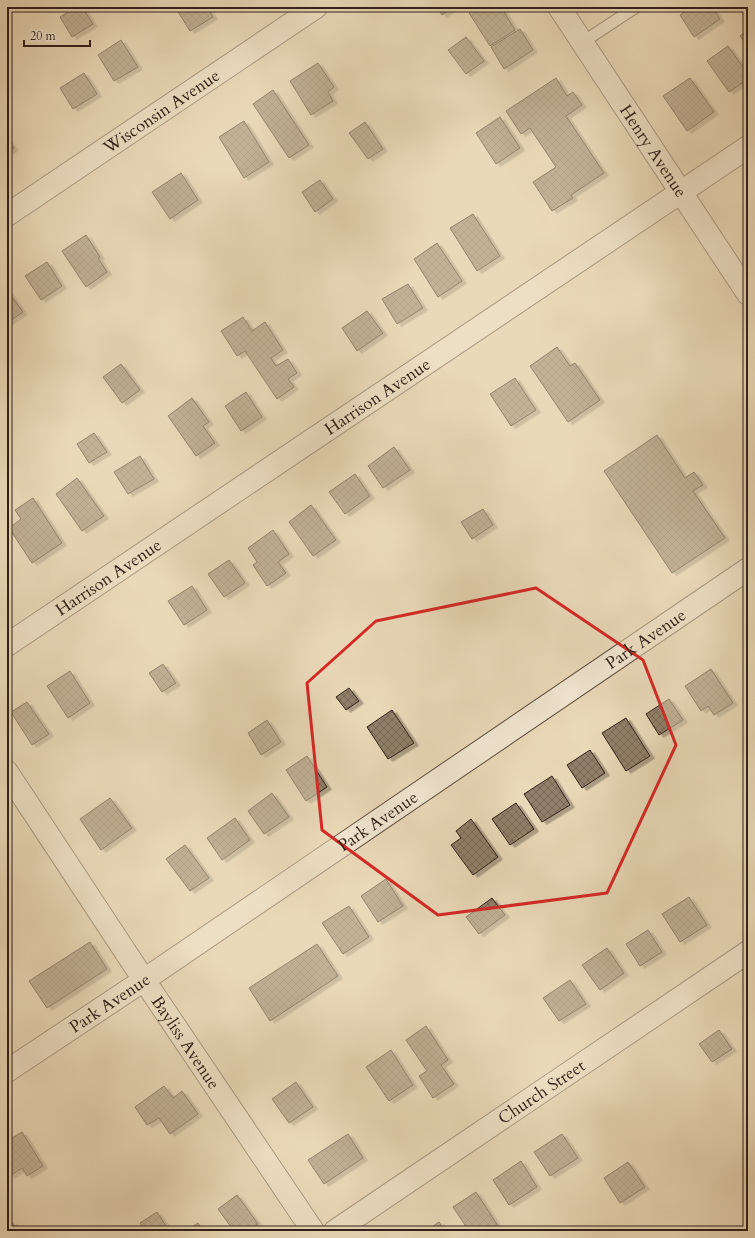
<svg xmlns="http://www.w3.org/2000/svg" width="755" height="1238" font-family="Cardo,serif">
<defs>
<pattern id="building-cross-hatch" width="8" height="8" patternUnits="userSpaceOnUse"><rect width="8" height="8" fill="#91806b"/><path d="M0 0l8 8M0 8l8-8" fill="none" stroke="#776857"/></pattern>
<filter id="shadow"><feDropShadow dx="4.5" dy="2.5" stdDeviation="0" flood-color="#0004"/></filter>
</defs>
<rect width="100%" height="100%" fill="#ead9b8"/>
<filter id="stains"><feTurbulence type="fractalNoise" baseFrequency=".005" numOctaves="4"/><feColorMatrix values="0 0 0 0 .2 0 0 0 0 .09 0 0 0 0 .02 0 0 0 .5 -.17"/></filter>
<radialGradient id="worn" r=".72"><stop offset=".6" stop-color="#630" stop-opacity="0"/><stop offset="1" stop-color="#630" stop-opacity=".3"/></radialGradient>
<!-- building -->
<path fill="url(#building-cross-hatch)" stroke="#302018" filter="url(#shadow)" d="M76,7h6l11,17 -21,13 -12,-20z
M175,7h32l6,10 -23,14z
M437,7h17l-12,8z
M479,7h22l14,23 -25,16 -21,-33z
M691,7h21l8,12 -26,18 -14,-22z
M520,29l13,21 -29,19 -13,-22z
M748,30v17l-8,-11z
M466,37l18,24 -18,13 -18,-24z
M121,40l17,27 -24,14 -16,-26z
M728,46l20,28v5l-19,13 -22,-31z
M318,63l16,24 -6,5 5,9 -22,14 -21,-34z
M84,73l13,21 -24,15 -13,-21z
M556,78l11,18 6,-4 9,13 -16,11 38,57 -33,22 2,3 -21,13 -19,-29 23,-15 -26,-39 -9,6 -15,-23z
M690,78l24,34 -27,19 -24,-35z
M273,90l36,55 -20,13 -36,-54z
M500,117l20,31 -24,16 -20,-31z
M244,121l25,41 -25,16 -25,-41z
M365,122l18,27 -15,10 -19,-26z
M7,139l7,9 -7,5z
M181,173l17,27 -28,19 -18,-27z
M320,180l13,19 -18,13 -13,-20z
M473,214l27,42 -23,15 -27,-43z
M86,235l14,22 -2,1 9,14 -21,15 -24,-36z
M437,243l25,38 -24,16 -24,-38z
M47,262l15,24 -21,14 -16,-24z
M408,284l15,24 -26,16 -15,-25z
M7,290l16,22 -16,11z
M367,311l16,22 -26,18 -15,-23z
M243,317l9,14 13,-9 18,28 -12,8 5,8 12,-7 9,14 -9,6 6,8 -17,12 -32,-48 -8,5 -16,-25z
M557,347l13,19 5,-3 25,37 -32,22 -38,-56z
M121,364l19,26 -18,13 -19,-26z
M515,378l21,32 -25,16 -21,-32z
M246,392l16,25 -21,14 -16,-25z
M192,398l17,24 -6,4 12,17 -19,13 -28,-40z
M94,433l13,19 -18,11 -12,-19z
M657,435l28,43 9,-6 9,13 -10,6 32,47 -53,35 -68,-102z
M394,447l16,23 -27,18 -15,-22z
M140,456l14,23 -26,15 -14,-22z
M355,474l15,22 -25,18 -16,-22z
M77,478l27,38 -22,15 -26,-37z
M33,498l29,45 -30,20 -23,-35 12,-9 -6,-9z
M311,505l25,35 -23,16 -24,-34z
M483,509l10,16 -21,14 -11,-17z
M273,530l16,24 -11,8 8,11 -19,13 -14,-21 4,-3 -9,-14z
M229,560l16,23 -21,14 -16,-23z
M192,586l15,24 -23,15 -16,-24z
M163,664l13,19 -14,9 -13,-19z
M711,669l22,34 -19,12 -6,-9 -7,5 -16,-25z
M70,671l20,32 -22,15 -21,-32z
M349,688l10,13 -13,9 -10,-13z
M669,699l14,21 -24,15 -13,-21z
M27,702l22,32 -17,11 -21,-33z
M392,710l22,33 -26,16 -21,-32z
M626,718l24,38 -24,15 -24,-38z
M267,720l14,22 -20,13 -13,-22z
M590,750l15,23 -23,15 -15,-23z
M307,756l20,31 -21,14 -20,-31z
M552,776l18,29 -28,17 -18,-28z
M272,793l17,24 -25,17 -16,-23z
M110,798l22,30 -31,22 -21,-31z
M516,803l18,26 -24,16 -18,-26z
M235,818l15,22 -28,20 -15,-22z
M471,819l27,38 -25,18 -22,-30 10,-7 -5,-7z
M185,845l24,33 -19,13 -24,-32z
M386,879l17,27 -25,16 -17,-26z
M689,897l18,28 -27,17 -18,-28z
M492,898l13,17 -26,19 -13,-17z
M349,906l20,31 -26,17 -21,-31z
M648,930l14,22 -22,14 -14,-22z
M90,942l17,27 -60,39 -18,-27z
M317,944l21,32 -68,45 -21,-33z
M607,948l17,25 -24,17 -18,-25z
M570,980l16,24 -27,17 -16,-23z
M426,1026l22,34 -7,5 13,19 -21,14 -14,-22 8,-5 -21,-31z
M719,1030l13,19 -20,13 -13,-18z
M391,1050l22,35 -24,16 -23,-34z
M296,1082l17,25 -24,16 -17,-24z
M164,1086l9,12 9,-7 16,23 -28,20 -11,-16 -12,7 -12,-18z
M22,1132l21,34 -16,10 -5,-8 -12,8 -3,-5v-30z
M348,1134l15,24 -39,26 -16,-24z
M562,1134l16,24 -28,18 -16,-24z
M521,1161l16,26 -28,18 -16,-25z
M628,1162l17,25 -25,16 -16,-25z
M476,1192l24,37 -3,2h-28l-16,-24z
M237,1195l21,29 -10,7h-14l-16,-22z
M157,1212l11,17 -3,2h-20l-5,-8z
M12,1222l6,9h-11v-6z
M439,1222l6,9h-19z
M198,1223l5,8h-17z"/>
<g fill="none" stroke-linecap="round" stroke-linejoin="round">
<!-- service casing -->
<g stroke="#5e4e40" stroke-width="13">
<path id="service" d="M583,42l53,-35"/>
</g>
<!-- minor casing -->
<g stroke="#5e4e40" stroke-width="24">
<g id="minor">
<path id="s1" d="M7,215l309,-208"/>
<path id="s2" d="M7,645l741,-498"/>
<path id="s3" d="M7,772l137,208 169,251"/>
<path id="s4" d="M335,1231l413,-279"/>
</g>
</g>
<!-- tertiary casing -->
<g stroke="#5e4e40" stroke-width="24">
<g id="tertiary">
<path id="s5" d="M559,7l189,287"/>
<path id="s6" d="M7,1071l137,-91 604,-411"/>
</g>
</g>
<!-- service -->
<use href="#service" stroke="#f1e6d1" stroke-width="11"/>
<!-- minor -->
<use href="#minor" stroke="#f1e6d1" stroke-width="22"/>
<!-- tertiary -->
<use href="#tertiary" stroke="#f1e6d1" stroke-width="22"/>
</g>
<!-- marked area -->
<path d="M0 0H755V1238H0ZM536,588l107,72 33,85 -69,148 -169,22 -116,-85 -15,-147 69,-62z" fill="#ead9b8" fill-opacity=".55" fill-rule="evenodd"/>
<path fill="none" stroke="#d62828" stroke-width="3" stroke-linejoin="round" d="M536,588l107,72 33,85 -69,148 -169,22 -116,-85 -15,-147 69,-62z"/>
<g text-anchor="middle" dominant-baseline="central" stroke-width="3.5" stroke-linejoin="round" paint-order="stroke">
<!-- street labels -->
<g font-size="17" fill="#302018" stroke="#f1e6d1">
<text stroke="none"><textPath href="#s1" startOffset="186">Wisconsin Avenue</textPath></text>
<text stroke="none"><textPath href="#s5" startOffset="172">Henry Avenue</textPath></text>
<text stroke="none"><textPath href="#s2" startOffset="446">Harrison Avenue</textPath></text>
<text stroke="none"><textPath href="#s2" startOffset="122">Harrison Avenue</textPath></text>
<text stroke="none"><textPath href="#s6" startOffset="771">Park Avenue</textPath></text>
<text stroke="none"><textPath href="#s6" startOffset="447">Park Avenue</textPath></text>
<text stroke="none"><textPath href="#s6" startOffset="123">Park Avenue</textPath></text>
<text stroke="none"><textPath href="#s3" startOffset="324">Bayliss Avenue</textPath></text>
<text stroke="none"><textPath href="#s4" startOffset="249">Church Street</textPath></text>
</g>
</g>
<!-- margin -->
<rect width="755" height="1238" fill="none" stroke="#ead9b8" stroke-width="24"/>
<rect x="8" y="8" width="739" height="1222" fill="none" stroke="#302018" stroke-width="2"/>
<rect x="12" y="12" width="731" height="1214" fill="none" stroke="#302018"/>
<!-- scale -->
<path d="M24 40v6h66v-6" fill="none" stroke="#302018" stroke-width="2"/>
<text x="30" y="40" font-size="12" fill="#302018" stroke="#f1e6d1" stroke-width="3" paint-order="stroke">20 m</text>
<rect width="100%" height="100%" filter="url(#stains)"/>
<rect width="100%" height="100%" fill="url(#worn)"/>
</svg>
